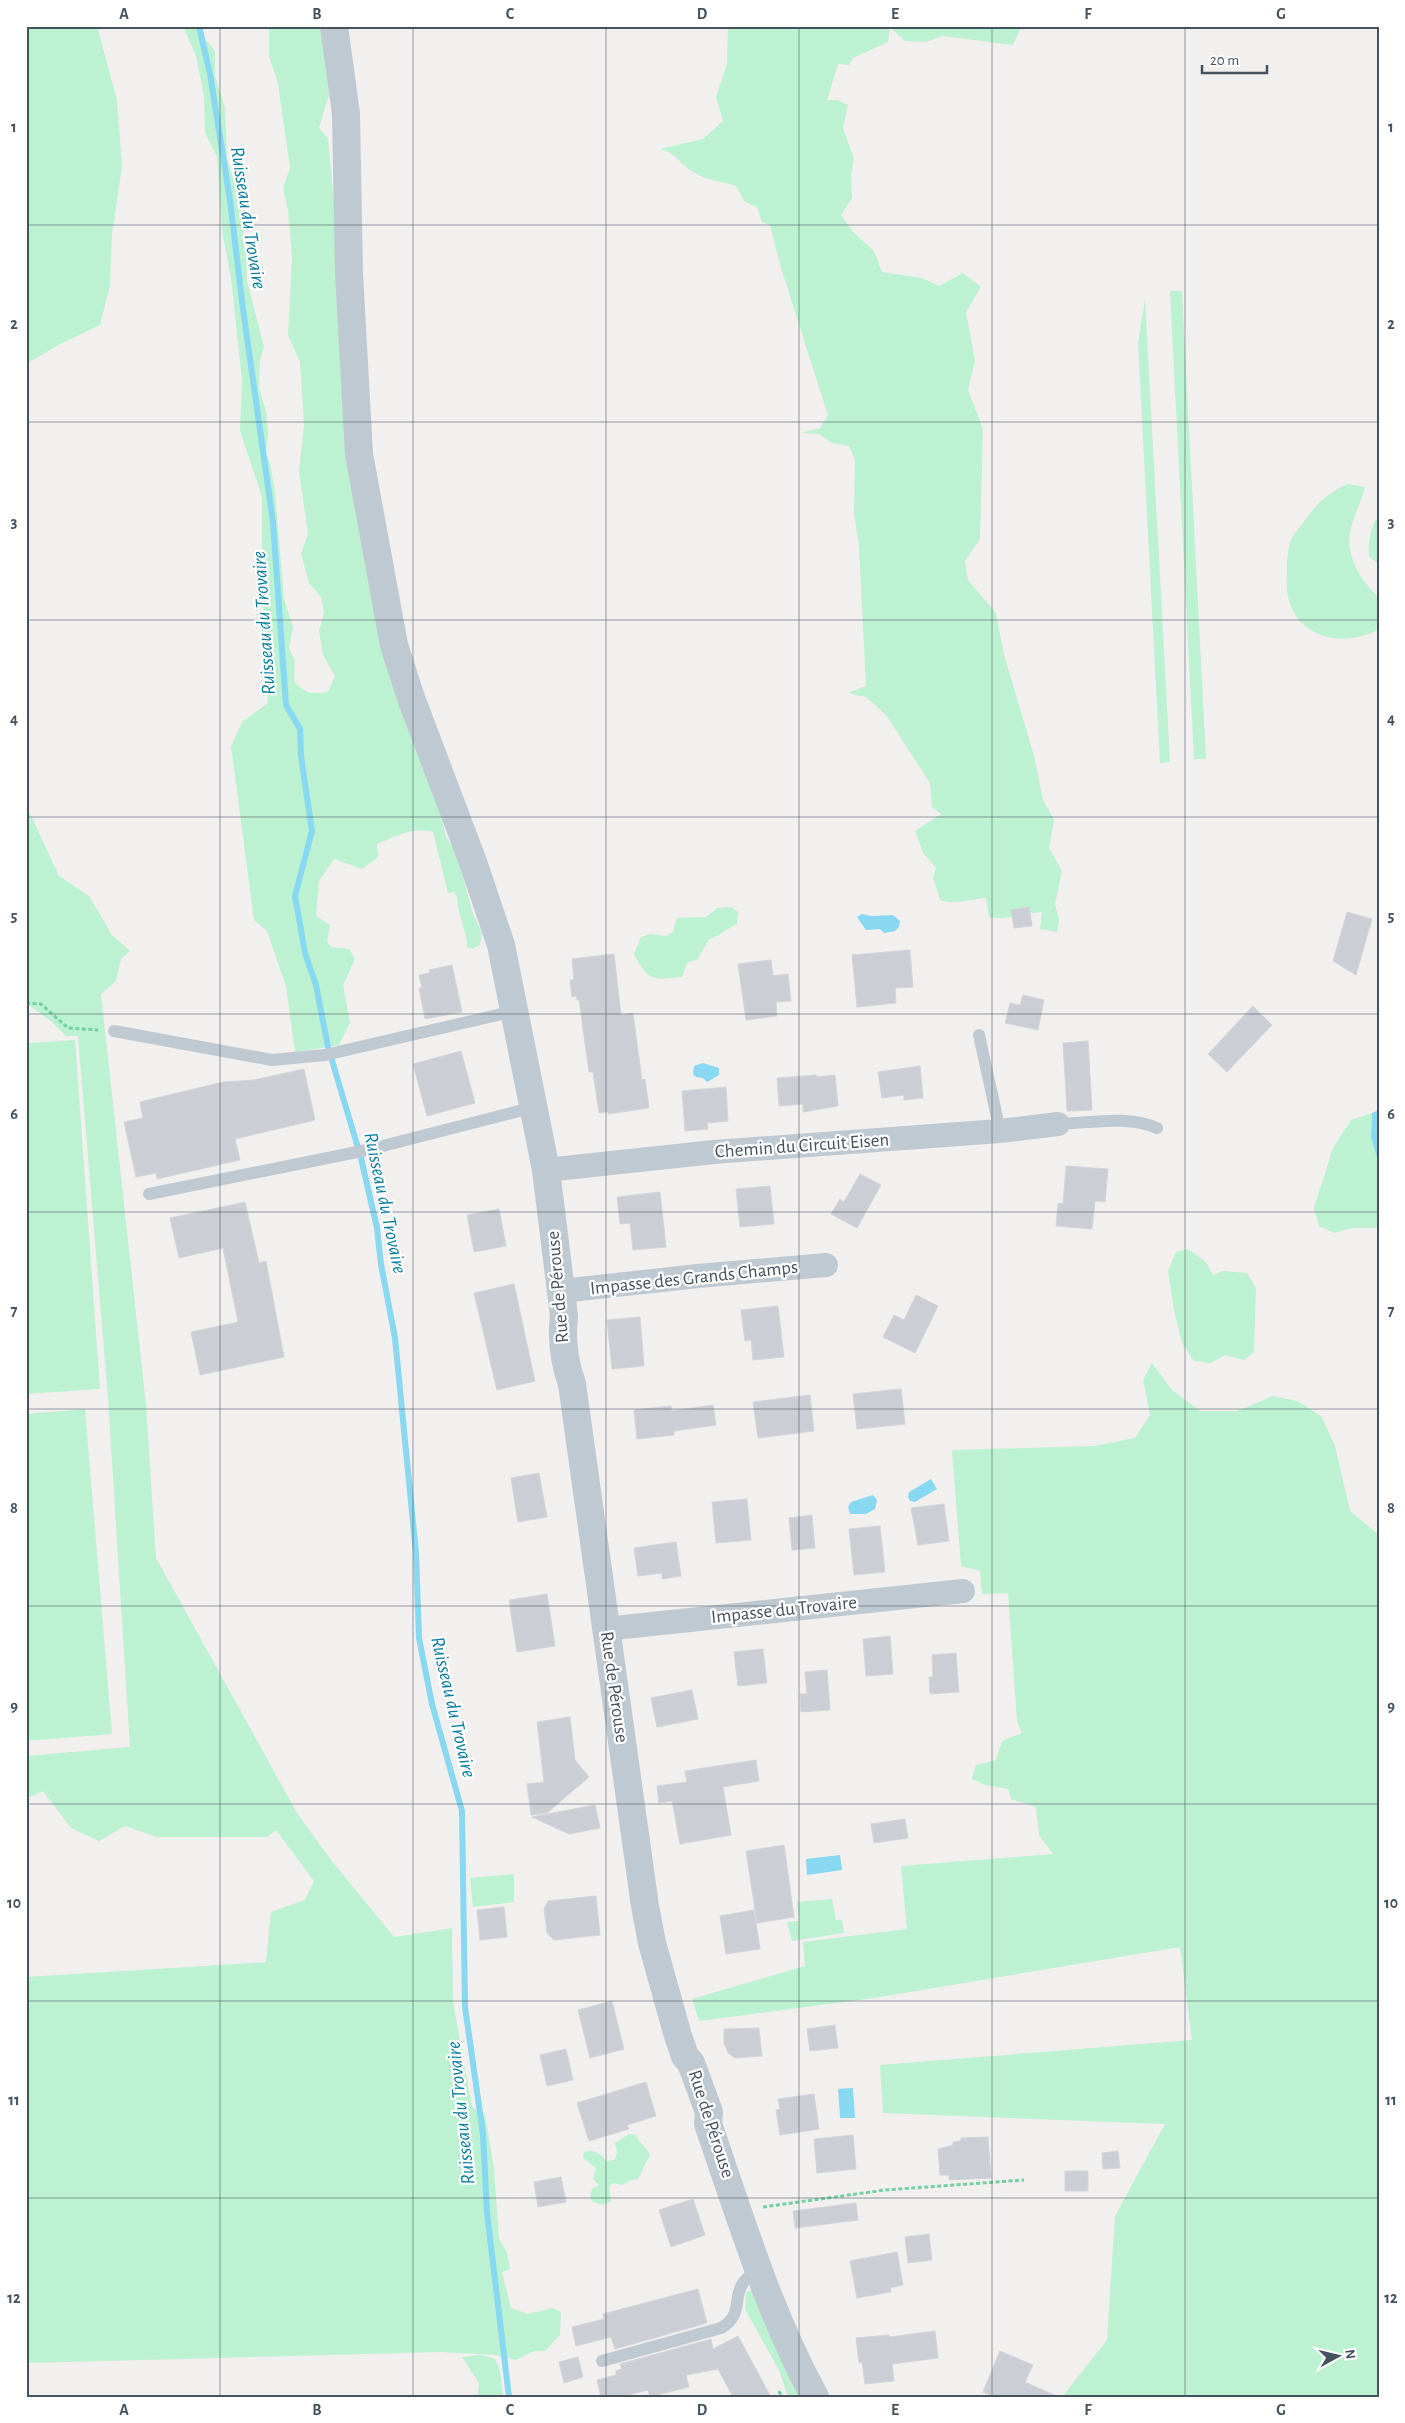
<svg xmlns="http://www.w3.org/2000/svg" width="1405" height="2423" font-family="'Alegreya Sans',sans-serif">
<rect width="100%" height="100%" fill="#f2efef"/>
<!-- green -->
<path fill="#bcf1d1" d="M26,26h71l20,74 5,66 -10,69 -2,51 -10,39 -40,19 -34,20z
M183,26h19l3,13 10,12v25l10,32 2,50 19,66 -4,13 4,17 1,27 17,66 -4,13 -1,28 7,23 2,22 -2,21 4,9 5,28 9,108 9,28 -4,21 6,13 -1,20c11,13 17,13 34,11l7,-16 -12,-21 -4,-24 5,-18 -3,-16 -12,-14 -8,-29 7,-21 -9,-61 5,-48 -4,-62 -12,-27 4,-77 -4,-48 -5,-22 7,-20 -12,-85 -9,-27v-26l-4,-4h57l7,69 -10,33 9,10 15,162 96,510 7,27 10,14 17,63 9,19 -2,12 -8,4 -5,-2c0,-14 -5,-23 -8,-36 -2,-8 0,-12 -5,-19l-6,1 -15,-61c-19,-6 -39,5 -56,12l1,13 -16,12 -28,-10 -15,22 -3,35 14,9 -3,17 4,5 18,2 6,10 -12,26 7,38 -11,22 -44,7 -9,-66 -19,-55 -13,-11 -23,-174 11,-24 25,-18 3,-21 -9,-50 5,-49 -4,-23v-64l-22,-66 2,-51 -11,-102 -9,-47 -5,-75 -12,-23 -1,-37 -8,-40z
M728,26h290l2,3 -7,16 -71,-9 -16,6 -21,-1 -15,-14 -2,15 -35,16 -4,7 -11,-1 -11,36h10l11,5 -5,23 11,31 -3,16 1,23 -11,17 12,17 21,19 8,21 40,6 17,8 24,-13 18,14 -15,25 9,49 -7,29 15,39 -3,110 -15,22 3,19 28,33 8,42 30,101 9,44 11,20 -5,28 13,23 -7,33 4,16 -2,12 -17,-3 2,-17c-20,1 -33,9 -53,5l-3,-19c-14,1 -35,7 -46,2l-7,-22 3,-10 -13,-15 -8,-22 26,-17 -9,-7 -2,-24 -44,-68 -20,-18 -18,-4 18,-7 -7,-139 -5,-35 1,-52 -6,-14 -17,-3 -13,-9 -18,-1 19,-5 8,-13 -47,-147 -11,-43 -8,-3 -5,-15 -12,-5 -9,-16c-14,-5 -28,-5 -41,-13 -16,-9 -17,-19 -35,-24l43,-10 20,-18 -7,-24 11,-33z
M1170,291h12l24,468h-12z
M1145,299l25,463 -10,1 -22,-420z
M1348,484l17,3c-3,13 -9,24 -13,37 -9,30 7,53 27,74v31c-29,17 -74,13 -88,-23 -5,-11 -4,-22 -4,-34 0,-10 0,-24 5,-34 3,-6 9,-12 13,-18 12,-17 24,-28 43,-36z
M1376,519l3,1v45l-10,-9c-1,-13 1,-25 7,-37z
M26,805l33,71 30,20 23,39 18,16 -9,8 -5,22 -15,13 45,411 10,153 141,255 34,47 63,77 58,-9 1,74 19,105 13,7 9,55 5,70 8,13 3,17 -8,3 9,36 17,6 24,-6 9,4 -1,23 -15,16h-11l-18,9 -20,-5 -55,-3 -415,11v-386l240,-15 5,-50 34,-12 9,-19 -38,-51 -9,7h-110l-32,-11 -26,15 -28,-13 -28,-37 -17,8v-43l104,-9 -22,-349 -30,-362h-12l-15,-15 -21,-15h-4z
M731,907l7,5 -1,12c-11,5 -17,12 -28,15l-11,20 -11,4 -5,14c-29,3 -34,4 -48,-23l7,-17 9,-3 16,2 7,-4 4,-14 29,-1 11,-9z
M75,1040l25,349 -74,5v-351z
M1372,1113l-1,24 8,28v63h-27l-18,5 -15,-7 -5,-18 19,-60 18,-28z
M1188,1249l18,13 7,13 10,-4 24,2 9,15 -2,64 -10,8 -19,-5 -14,8 -17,-2 -12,-18 -8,-33 -6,-39 8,-19z
M1152,1363l20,27 28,21h37l36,-15 24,5 25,16 13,29 15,65 29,24v862h-317l45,-57 8,-124 50,-92 -282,-11 -3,-48 312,-25 -12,-93 -306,51 -175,23 -7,-22 113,-33 -2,-24 104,-13 -6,-63 152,-12 -14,-19 -3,-28 -25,-8 -3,-10 -23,-4 -13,-6 4,-14 20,-5 6,-19 20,-8 -5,-12 -9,-128 -26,1 -2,-23 -19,-5 -9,-116 142,-4 41,-8 15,-23 -7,-35z
M85,1409l27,325 -86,7v-327z
M514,1874v28l-41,5 -3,-29z
M832,1899l4,21h6l2,13 -52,8 -5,-19 12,-1 -2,-19z
M629,2134l7,1c3,9 11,11 14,21 -6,7 -7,15 -12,23l-6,1 -10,5 -9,-2 -4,3 2,15 -8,4 -10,-3 -3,-5 2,-8 7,-4 -6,-6 3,-11 -13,-10 1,-6c11,-3 15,1 22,9l9,-1 2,-8 -2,-9z
M752,2290l49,107h-13l-8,-25 -35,-63 1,-17z
M481,2355l14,4 5,12 3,26h-25l1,-14 -17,-26z"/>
<!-- water -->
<path fill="#87d8f0" d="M862,914l9,2 22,-1 7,6 -1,6 -4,4 -11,2 -4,-4 -14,1 -9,-13z
M703,1063l16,5v7l-12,7 -4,-4 -7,-1 -3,-3 1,-8z
M1379,1110v55l-8,-28 1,-24z
M931,1479l6,10 -22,13 -5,-1 -2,-4 1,-5z
M873,1495l4,5 -2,9 -9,5h-16l-2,-7 3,-5z
M840,1855l2,15 -35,5 -1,-16z
M853,2088l2,30h-15l-2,-29z"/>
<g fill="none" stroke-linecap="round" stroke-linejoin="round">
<!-- stream -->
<path stroke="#87d8f0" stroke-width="6" d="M199,26l11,48 20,126 13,109 30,213 13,183 14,24 1,27 11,75 -17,65 10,57 11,32 12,62 33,111 16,70 4,36 14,74 21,215 3,85 13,66 30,107 3,196 18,127 4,79 22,184"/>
</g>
<!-- building -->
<path fill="#cbced4" stroke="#d3d5db" d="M1029,907l3,19 -18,2 -3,-18z
M1347,912l25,7 -16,56 -23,-14z
M910,950l3,37 -18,1 1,15 -39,4 -5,-52z
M614,954l7,61 12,-2 9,67 3,-1 4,29 -41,6v-2l-9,1 -6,-41h-4l-10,-72h-2l-1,-4 -4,1 -2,-17h4l-2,-21z
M771,960l2,16 15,-2 3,27 -15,1 1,14 -31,4 -8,-56z
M452,965l10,47 -37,7 -6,-31h3l-3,-13 11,-2 -1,-3z
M1023,995l21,5 -6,30 -33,-7 5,-20 10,2z
M1253,1006l19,19 -45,47 -19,-18z
M1088,1041l4,69 -25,1 -4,-68z
M461,1051l14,52 -48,13 -14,-52z
M920,1066l3,32 -19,2v-5l-22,3 -4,-26z
M304,1069l11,51 -80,19 5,21 -83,19 -1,-6 -20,4 -12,-55 19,-4 -3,-16 83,-20 31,-2z
M816,1075l1,2 18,-2 3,31 -35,6v-8l-24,2 -2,-28z
M726,1087l2,34 -21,2 1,6 -23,2 -3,-40z
M1066,1166l42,3 -3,33 -10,-1 -3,28 -36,-3 2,-23 5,1z
M860,1174l21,11 -24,43 -26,-14 9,-15 4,3z
M770,1186l4,38 -34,3 -4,-38z
M660,1192l6,55 -33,3 -3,-27 -10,1 -3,-27z
M245,1202l14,61 7,-2 18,96 -84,18 -9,-43 47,-10 -15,-74 -44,10 -9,-40z
M499,1209l7,37 -32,6 -7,-37z
M514,1284l21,97 -38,9 -23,-97z
M916,1295l22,11 -23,47 -32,-16 11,-22 10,5z
M778,1306l6,51 -31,3 -2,-20 -6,1 -4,-31z
M640,1317l4,49 -32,3 -5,-49z
M901,1389l4,35 -48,5 -4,-35z
M810,1395l4,36 -56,7 -5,-36z
M713,1405l3,20 -42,6v4l-37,4 -3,-29 37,-4 1,5z
M539,1473l8,44 -29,5 -7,-44z
M747,1499l4,41 -35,3 -4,-41z
M944,1504l5,37 -31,4 -7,-37z
M812,1515l3,33 -23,2 -3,-32z
M880,1526l5,46 -31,3 -5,-46z
M676,1542l5,34 -19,3v-6l-24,3 -4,-28z
M547,1594l8,52 -38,6 -8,-52z
M890,1636l3,38 -27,2 -3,-37z
M763,1649l4,34 -29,3 -4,-34z
M956,1653l3,39 -29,2 -1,-17h4l-1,-22z
M827,1670l3,40 -29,2 -1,-18h7l-2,-22z
M692,1690l6,29 -41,8 -6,-29z
M570,1717l5,43 14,17 -42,36 -16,2 -4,-31 17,-2 -7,-60z
M756,1760l3,21 -36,6 8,48 -51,9 -8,-43 -13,2 -2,-17 30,-4 -2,-11z
M595,1805l5,23 -31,6 -37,-17z
M905,1819l3,19 -34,5 -3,-19z
M784,1845l10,72 -37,6 -11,-72z
M596,1896l4,39 -46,5 -7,-7 -3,-24 4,-8z
M504,1907l3,30 -27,3 -3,-30z
M754,1910l6,39 -34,5 -6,-38z
M612,2001l12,48 -34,9 -12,-48z
M835,2025l3,23 -28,3 -3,-22z
M759,2028l3,28 -27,2 -7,-5 -4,-10v-14z
M566,2049l7,31 -26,6 -7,-31z
M646,2082l10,34 -29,9 2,4 -40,12 -12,-38z
M814,2094l5,35 -39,6 -4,-25 4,-1 -2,-10z
M853,2135l3,34 -39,4 -3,-34z
M988,2137l3,41 -42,2v-5h-9l-2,-26 15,-4v-3l8,-1v-3z
M1118,2151l2,17 -17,1 -1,-16z
M1065,2171h23v20h-23z
M561,2177l5,25 -28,5 -4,-25z
M693,2199l12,36 -34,12 -12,-37z
M856,2203l2,17 -63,8 -2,-17z
M929,2234l3,26 -24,3 -3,-26z
M897,2252l6,33 -13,3 1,4 -34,6 -7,-37z
M698,2289l9,34 -92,26 -4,-12 -35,9 -4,-19 32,-8 -1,-5z
M935,2331l3,27 -46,6 2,17 -29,3 -3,-22 -3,1 -3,-25 33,-3 1,2z
M738,2336l33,61h-38l-15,-28 -32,6 3,12 -39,10 -2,-7 -28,7h-19l-4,-17 19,-5v-4l6,-2 -2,-5 91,-25 2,10z
M1000,2351l33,14 -8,17 34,15h-65l-11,-5z
M578,2357l5,20 -19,6 -5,-21z"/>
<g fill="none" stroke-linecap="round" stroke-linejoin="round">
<!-- path -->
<path stroke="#72d0a3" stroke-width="3" stroke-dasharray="4 2.5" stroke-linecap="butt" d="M26,1003l15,1 27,24 30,2
M763,2207l122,-17 139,-10
M779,2391l3,6"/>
<!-- service -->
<path stroke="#bfc9d2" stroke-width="12" d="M114,1031l158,29 53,-5 190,-44
M979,1035l21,96
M1058,1124c33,-1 69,-9 99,4
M149,1194l218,-44 168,-43
M602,2361l119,-33c23,-14 11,-29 22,-45 3,-5 11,-10 15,-13"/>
<!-- minor -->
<path stroke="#bfc9d2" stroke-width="24" d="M546,1170l168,-18 286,-21 58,-7
M561,1291l137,-15 128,-11
M605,1629l358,-38"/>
<!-- tertiary -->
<path stroke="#bfc9d2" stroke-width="28" d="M334,26l12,88 3,159 10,181 35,191 17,53 62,164 28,83 45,225 18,146c-3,24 0,45 8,68l73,522 7,37 26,93 7,20 6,7 18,49 -1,12c32,92 60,187 107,273"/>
</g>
<!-- grid -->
<path fill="none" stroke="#46525d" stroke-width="1" stroke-opacity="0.55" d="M220,26v2371M413,26v2371M606,26v2371M799,26v2371M992,26v2371M1185,26v2371M26,225h1353M26,422h1353M26,620h1353M26,817h1353M26,1014h1353M26,1212h1353M26,1409h1353M26,1606h1353M26,1804h1353M26,2001h1353M26,2198h1353"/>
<g text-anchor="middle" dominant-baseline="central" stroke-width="4.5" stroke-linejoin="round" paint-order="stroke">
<!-- street labels -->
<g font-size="19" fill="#46525d" stroke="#fff">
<text transform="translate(802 1146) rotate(-4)">Chemin du Circuit Eisen</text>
<text transform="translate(694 1278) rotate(-6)">Impasse des Grands Champs</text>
<text transform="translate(558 1287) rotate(-95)">Rue de Pérouse</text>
<text transform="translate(784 1610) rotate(-6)">Impasse du Trovaire</text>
<text transform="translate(614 1687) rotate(82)">Rue de Pérouse</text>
<text transform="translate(711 2124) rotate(72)">Rue de Pérouse</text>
</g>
<!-- water labels -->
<g font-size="20" font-style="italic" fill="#077ea0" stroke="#fff">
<text transform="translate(248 218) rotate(81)">Ruisseau du Trovaire</text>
<text transform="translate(264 623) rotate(-94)">Ruisseau du Trovaire</text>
<text transform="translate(385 1203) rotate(78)">Ruisseau du Trovaire</text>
<text transform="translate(453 1707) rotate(77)">Ruisseau du Trovaire</text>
<text transform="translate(461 2113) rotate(-96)">Ruisseau du Trovaire</text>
</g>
</g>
<!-- border -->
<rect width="1405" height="2423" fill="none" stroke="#ffffff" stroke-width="55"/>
<!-- north arrow -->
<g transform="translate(1338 2356) rotate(82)" stroke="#ffffff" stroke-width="4" paint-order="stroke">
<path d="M0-4L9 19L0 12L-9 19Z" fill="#46525d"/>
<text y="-8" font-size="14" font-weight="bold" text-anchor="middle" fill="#46525d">N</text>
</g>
<!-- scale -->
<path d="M1202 65v8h65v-8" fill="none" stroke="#46525d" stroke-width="2.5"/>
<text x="1210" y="65" font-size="15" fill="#46525d" stroke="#ffffff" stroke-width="4" paint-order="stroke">20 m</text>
<rect x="28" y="28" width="1350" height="2368" fill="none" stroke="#46525d" stroke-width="2"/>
<g font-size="16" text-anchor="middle" font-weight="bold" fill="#46525d">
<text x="124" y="19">A</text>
<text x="317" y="19">B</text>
<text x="510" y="19">C</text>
<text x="702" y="19">D</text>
<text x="895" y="19">E</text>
<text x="1088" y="19">F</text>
<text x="1281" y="19">G</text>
<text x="14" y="132">1</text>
<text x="1391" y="132">1</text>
<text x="14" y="329">2</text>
<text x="1391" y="329">2</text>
<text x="14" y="527">3</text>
<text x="1391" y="527">3</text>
<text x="14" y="724">4</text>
<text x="1391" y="724">4</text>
<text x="14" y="921">5</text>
<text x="1391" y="921">5</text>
<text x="14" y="1119">6</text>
<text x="1391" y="1119">6</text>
<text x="14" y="1316">7</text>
<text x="1391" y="1316">7</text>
<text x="14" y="1513">8</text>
<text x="1391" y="1513">8</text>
<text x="14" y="1711">9</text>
<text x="1391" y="1711">9</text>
<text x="14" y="1908">10</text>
<text x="1391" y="1908">10</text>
<text x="14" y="2105">11</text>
<text x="1391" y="2105">11</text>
<text x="14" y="2303">12</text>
<text x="1391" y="2303">12</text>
<text x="124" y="2415">A</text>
<text x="317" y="2415">B</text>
<text x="510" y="2415">C</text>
<text x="702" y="2415">D</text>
<text x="895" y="2415">E</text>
<text x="1088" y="2415">F</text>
<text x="1281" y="2415">G</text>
</g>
</svg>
